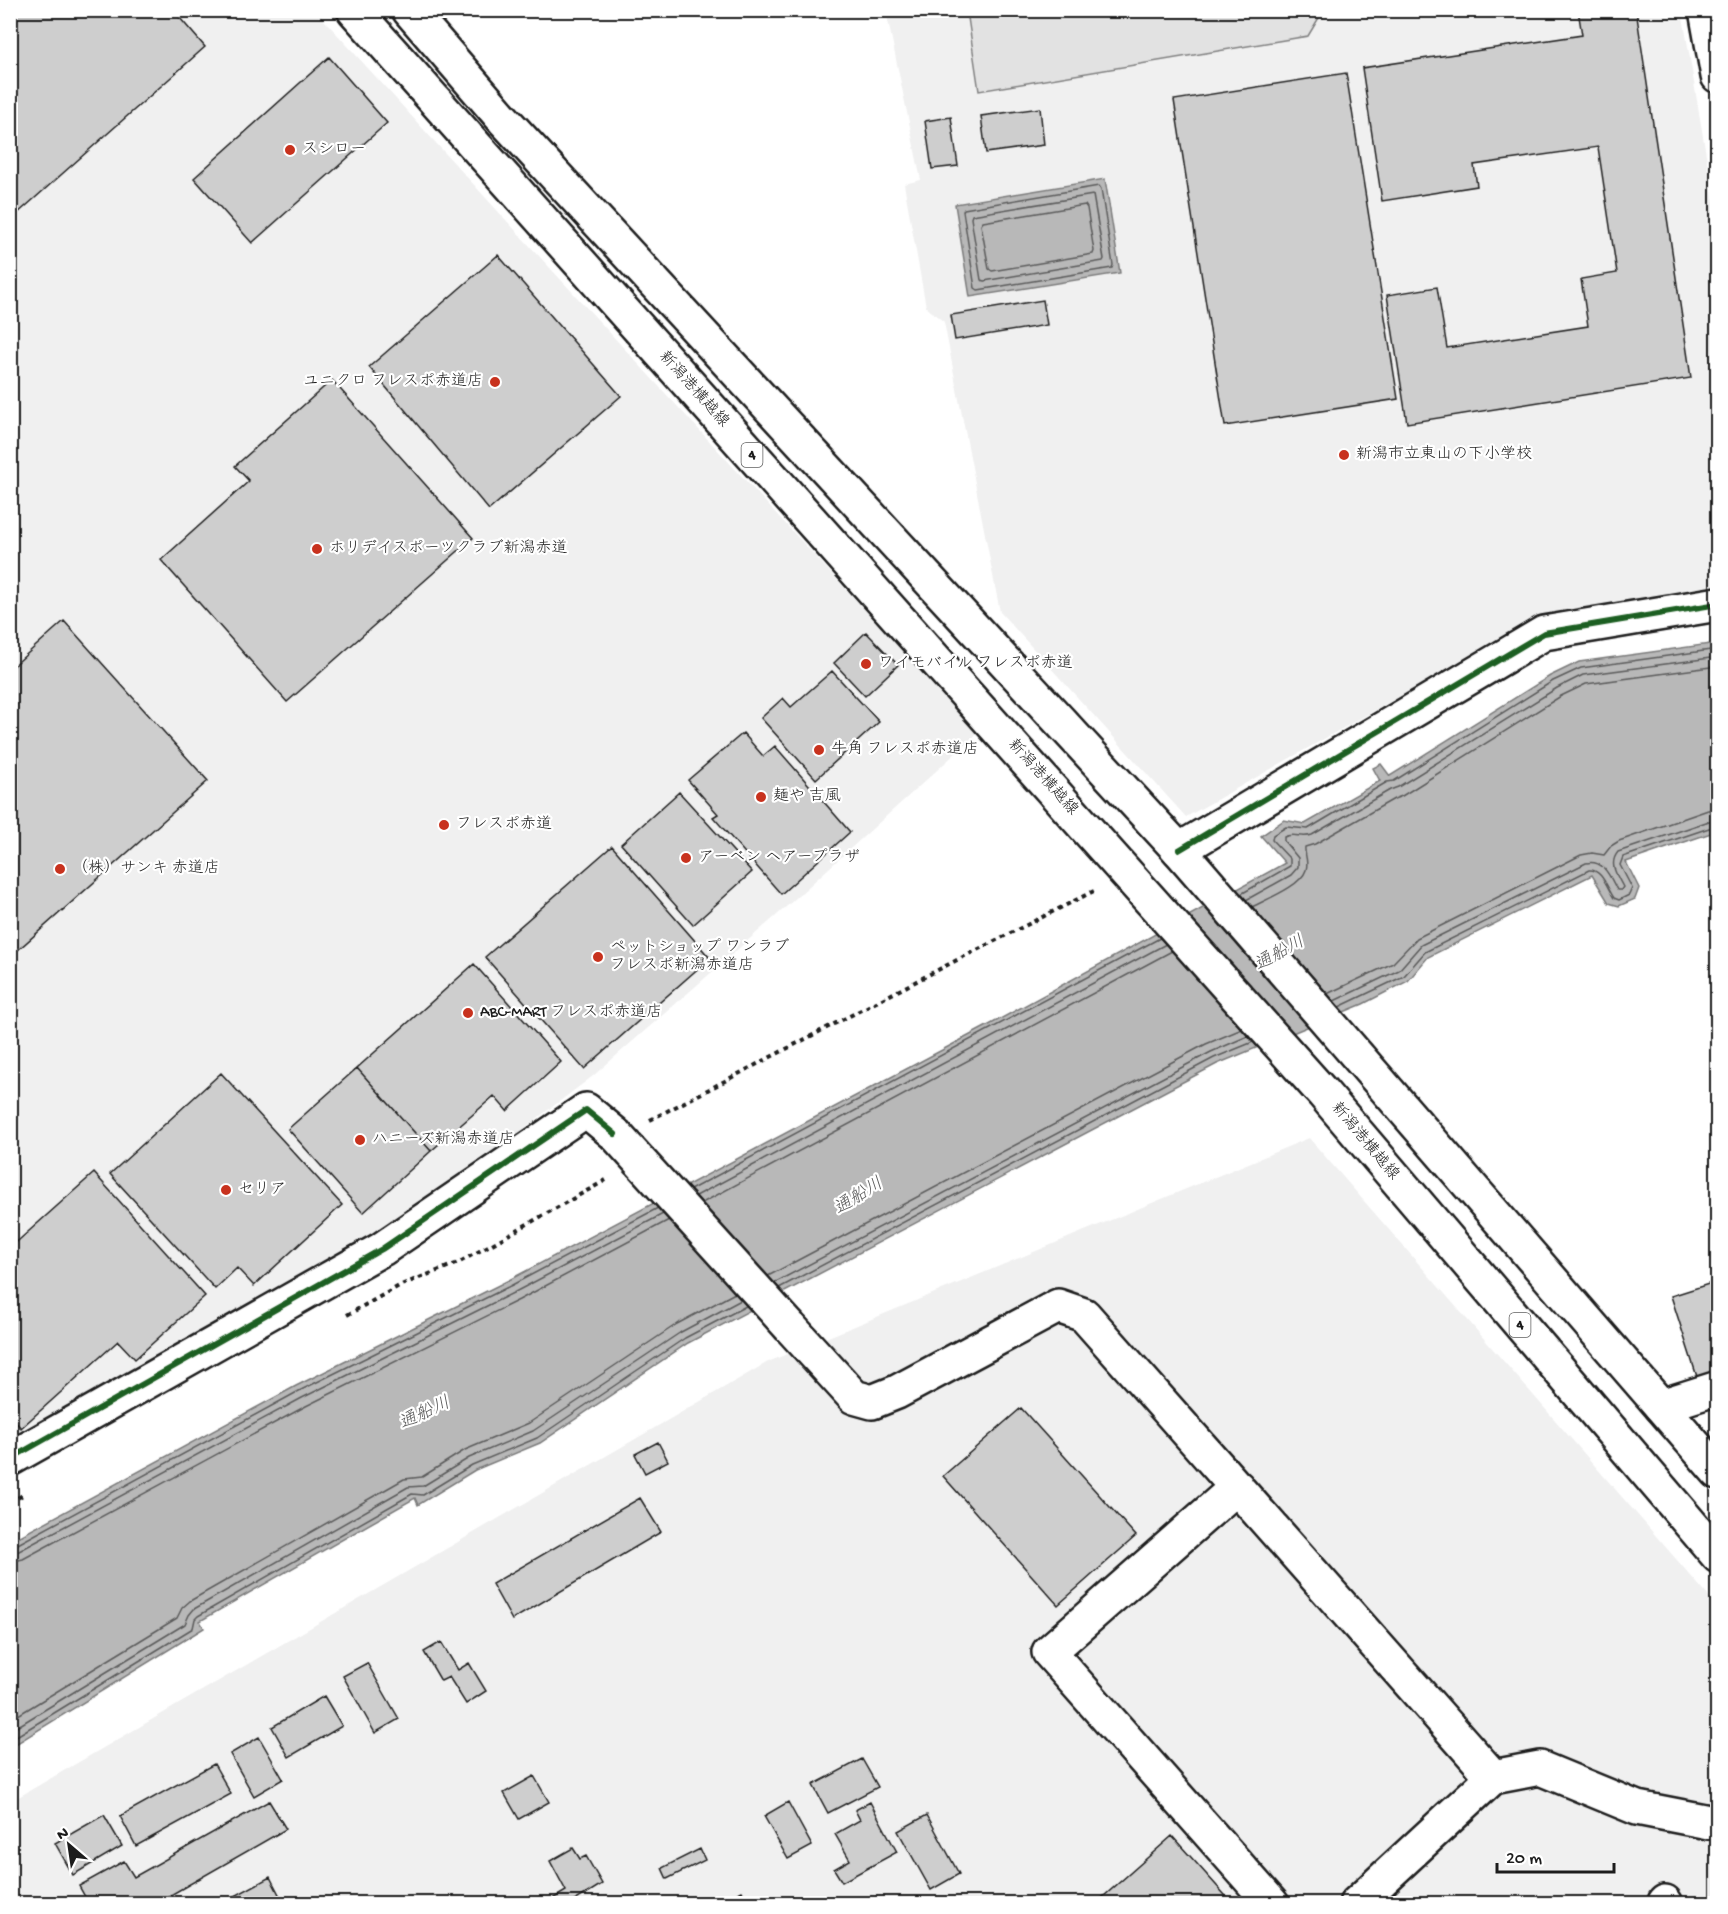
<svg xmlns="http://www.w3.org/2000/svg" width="1728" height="1914" font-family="'Gochi Hand','Klee One',sans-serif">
<rect width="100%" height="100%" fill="#fff"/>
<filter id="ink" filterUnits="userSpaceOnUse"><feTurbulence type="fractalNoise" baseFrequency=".0167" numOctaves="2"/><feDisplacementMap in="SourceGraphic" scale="12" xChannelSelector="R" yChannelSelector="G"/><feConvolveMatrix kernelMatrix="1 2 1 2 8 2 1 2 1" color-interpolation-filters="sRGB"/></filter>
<g filter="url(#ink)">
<!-- built -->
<path fill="#f0f0f0" d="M11,11h305l189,208 473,514 -202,183 -183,160 -218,165 -364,203z
M886,11h796l35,209v369l-179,29 -352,199 -186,-205 -56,-290 -18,-15 -22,-123 17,-4z
M1309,1138l408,468v297h-1706l-1,-101 758,-440z"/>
<!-- green -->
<path fill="#e2e2e2" stroke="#7f7f7f" stroke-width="1.5" d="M967,11v-1l356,1 -15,25 -329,55z"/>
<!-- water -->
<path fill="#b8b8b8" stroke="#7a7a7a" stroke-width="1.5" d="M1105,179l15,94 -150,24 -15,-93z
M1717,643v188l-91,31 13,26 -4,11 -16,7 -10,-3 -17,-28 -164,82 -20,24 -45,23 -146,60 -529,279 -148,100 -65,27 -57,35 -3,-7 -215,123 4,7 -193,119v-206l285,-155 213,-106 482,-256 294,-161 -24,-27 23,-16 21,4 75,-43 -7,-13 8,-4 9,12 160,-100 29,-14z"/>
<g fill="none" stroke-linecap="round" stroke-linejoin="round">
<!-- shore -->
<path stroke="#5a5a5a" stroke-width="1.5" d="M1099,186l2,3 12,76 -1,3 -134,22 -3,-2 -12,-77 1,-2z
M1093,195l11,64 -1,2 -119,20 -3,-1 -10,-62 1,-3z
M1085,205l2,3 7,43 -1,3 -101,17 -3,-2 -8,-44 2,-3z
M1241,894l49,-28v-7l-18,-19 1,-5 13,-8 22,2 79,-47 7,-1 159,-100 28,-13 137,-19
M1246,900l45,-25 7,-8v-9l-14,-17v-4c9,-5 18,2 28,-2l78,-45 8,-3 159,-99 26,-13 135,-18
M1252,907c15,-8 49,-21 54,-37 3,-9 -2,-16 -1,-23l10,-3 79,-45 8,-3 159,-100 25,-12 132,-18
M1327,994l66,-31 24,-25 164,-83 11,-2 12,2 7,-9 8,-5 89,-31 10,-1
M1334,1001l65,-31 22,-25 165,-82c18,-4 24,14 31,27h4l2,-3c-6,-12 -15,-23 -5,-35l100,-34
M1339,1007l65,-31 21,-24 164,-82c13,-1 18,18 25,28l5,2 10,-5 3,-7 -12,-23 3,-8 95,-32
M690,1190l470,-252
M696,1196l470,-252
M702,1203l470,-252
M768,1276l438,-232 36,-15
M774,1283l437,-231 37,-16
M779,1288l435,-230 39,-16
M10,1545h6l283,-154 213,-106 146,-77
M10,1553l9,-2 283,-153 213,-106 148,-78
M10,1562l13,-3 283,-153 213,-106 150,-80
M10,1720l167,-102 5,-10 8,-7 214,-122 18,-2 43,-27 64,-27 148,-99 58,-31
M10,1731l175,-107 4,-9 5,-6 214,-122 15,-1 46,-28 64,-27 148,-99 60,-32
M10,1740l183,-112 2,-9 3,-3 214,-122 11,1 49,-30 65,-27 148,-100 61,-32"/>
</g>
<!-- building -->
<path fill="#cecece" stroke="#1c1c1c" stroke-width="1.5" d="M10,10h163l32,37 -188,167 -7,-8z
M1578,10h58l55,368 -284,45 -20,-128 50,-8 10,61 141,-22 -7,-47 36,-6 -19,-126 -124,18 3,21 -95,15 -20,-133 220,-33z
M329,57l58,66 -135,120 -58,-65z
M1346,73l52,326 -173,27 -51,-326z
M1040,108l4,37 -58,8 -5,-37z
M951,117l7,49 -26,3 -7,-48z
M498,255l123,141 -132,114 -120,-143z
M1043,300l4,25 -92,15 -4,-25z
M332,380l141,158 -186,164 -126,-142 88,-79 -14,-15z
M64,621l144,160 -198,176v-288z
M866,632l32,33 -33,31 -31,-33z
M832,671l47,51 -63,57 -55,-61 22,-20 8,9z
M743,733l20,23 12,-10 75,86 -69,62 -68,-77 5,-3 -30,-34z
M679,792l73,80 -59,53 -72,-81z
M612,846l98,112 -126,111 -99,-112z
M474,964l87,98 -54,49 -13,-15 -63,55 -74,-83z
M357,1068l74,83 -68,62 -75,-84z
M221,1073l121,132 -88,81 -17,-18 -22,21 -105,-115z
M94,1173l111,123 -70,63 -17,-18 -97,87 -11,-12v-168z
M1718,1281v96l-19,6 -28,-87z
M1021,1408l115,128 -78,69 -115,-129z
M658,1442l10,19 -23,12 -10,-19z
M640,1498l21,34 -149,88 -20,-36z
M441,1642l17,28 11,-7 17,28 -20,13 -17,-27 -8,4 -17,-29z
M367,1663l32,56 -24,14 -32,-57z
M324,1696l18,30 -53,31 -17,-30z
M259,1737l24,42 -29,17 -24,-42z
M862,1759l16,28 -50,26 -15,-28z
M214,1764l17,30 -95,52 -16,-30z
M534,1776l15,26 -30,17 -15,-26z
M269,1801l17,28 -131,75h-66l-10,-18 45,-25 10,16z
M788,1802l24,44 -24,13 -24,-43z
M870,1802l27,50 -55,30 -8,-13 16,-9 -15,-26 25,-14 -5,-10z
M104,1815l18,31 -49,29 -18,-32z
M927,1815l32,59 -28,16 -33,-59z
M1172,1836l61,68h-138z
M573,1848l7,11 6,-3 16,28 -32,20h-26l22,-13 -16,-30z
M700,1849l5,11 -38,19 -5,-11z
M270,1877l14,27h-45l-4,-8z
M742,1891l7,13h-32z"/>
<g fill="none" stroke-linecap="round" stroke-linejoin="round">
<!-- minor casing -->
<g stroke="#1c1c1c" stroke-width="38">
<path id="minor" d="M1706,10l12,66
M1179,850l365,-217 174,-29
M790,1327l64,70 18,5 25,-10 161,-86 26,9 409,462
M1661,1406l57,-18
M10,1459l372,-210 204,-139 29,24
M1237,1487l-188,165 223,252
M1665,1902l1,2
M1356,1904l137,-127 47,-9 97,40 72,14h9"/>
</g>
<!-- major casing -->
<g stroke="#1c1c1c" stroke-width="38">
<path id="major" d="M354,10l969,1083 395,463
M409,10l95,110 675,730 539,622"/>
</g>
<!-- path -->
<path stroke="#1c1c1c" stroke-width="4" stroke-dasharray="4.5 4.5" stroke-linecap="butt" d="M650,1120l305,-159 139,-70
M347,1315l54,-30 57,-22 150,-84
M10,1502l13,-7"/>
<!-- minor -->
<use href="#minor" stroke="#fff" stroke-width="33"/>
<!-- major -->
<use href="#major" stroke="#fff" stroke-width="33"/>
<!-- minor-bridge casing -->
<g stroke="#1c1c1c" stroke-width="38" stroke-linecap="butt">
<path id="minor-bridge" d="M615,1134l175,193"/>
</g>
<!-- minor-bridge -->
<use href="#minor-bridge" stroke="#fff" stroke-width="33"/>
<!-- cycleway casing -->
<g stroke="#fff" stroke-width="10">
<path id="cycleway" d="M1179,850l365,-217 174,-29
M10,1459l372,-210 204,-139 29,24"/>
</g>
<!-- cycleway -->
<use href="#cycleway" stroke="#1b5e20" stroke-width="6"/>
</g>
</g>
<!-- markers -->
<g fill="#c8321e" stroke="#fff" stroke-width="2">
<circle cx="290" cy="150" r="6"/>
<circle cx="495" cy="382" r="6"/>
<circle cx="1344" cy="455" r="6"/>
<circle cx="317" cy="549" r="6"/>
<circle cx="866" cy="664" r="6"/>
<circle cx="819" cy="750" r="6"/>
<circle cx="761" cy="797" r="6"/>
<circle cx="444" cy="825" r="6"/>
<circle cx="686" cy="858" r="6"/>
<circle cx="60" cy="869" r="6"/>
<circle cx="598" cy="957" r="6"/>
<circle cx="468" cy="1013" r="6"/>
<circle cx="360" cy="1140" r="6"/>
<circle cx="226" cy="1190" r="6"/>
</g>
<g text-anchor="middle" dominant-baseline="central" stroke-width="4.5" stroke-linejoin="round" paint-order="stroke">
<!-- shield labels -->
<g fill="#fff" stroke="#606060" stroke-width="1.5">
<rect x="741.5" y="443" width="21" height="24" rx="4.5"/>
<rect x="1509.5" y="1313" width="21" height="24" rx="4.5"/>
</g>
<g font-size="15" font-weight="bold" fill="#1c1c1c">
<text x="752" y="455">4</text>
<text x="1520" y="1325">4</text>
</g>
<!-- poi labels -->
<g font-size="16" fill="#1c1c1c" stroke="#fff" text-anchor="start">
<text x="302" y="150">スシロー</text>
<text x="483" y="382" text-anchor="end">ユニクロ フレスポ赤道店</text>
<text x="1356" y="455">新潟市立東山の下小学校</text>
<text x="329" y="549">ホリデイスポーツクラブ新潟赤道</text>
<text x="878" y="664">ワイモバイル フレスポ赤道</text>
<text x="831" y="750">牛角 フレスポ赤道店</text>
<text x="773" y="797">麺や 吉風</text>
<text x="456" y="825">フレスポ赤道</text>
<text x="698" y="858">アーベン ヘアープラザ</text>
<text x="72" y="869">（株）サンキ 赤道店</text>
<text x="610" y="948">ペットショップ ワンラブ<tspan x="610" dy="18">フレスポ新潟赤道店</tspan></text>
<text x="480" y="1013">ABC-MART フレスポ赤道店</text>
<text x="372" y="1140">ハニーズ新潟赤道店</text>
<text x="238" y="1190">セリア</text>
</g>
<!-- street labels -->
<g font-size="16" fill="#1c1c1c" stroke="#fff">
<text transform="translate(693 390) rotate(48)">新潟港横越線</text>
<text transform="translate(1042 778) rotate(48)">新潟港横越線</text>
<text transform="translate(1364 1142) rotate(50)">新潟港横越線</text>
</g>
<!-- water labels -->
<g font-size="18" font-style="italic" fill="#5a5a5a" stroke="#fff">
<text transform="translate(1280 954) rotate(-29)">通船川</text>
<text transform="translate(859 1197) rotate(-32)">通船川</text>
<text transform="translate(425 1414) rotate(-25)">通船川</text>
</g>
</g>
<!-- margin -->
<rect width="1728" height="1914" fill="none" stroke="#fff" stroke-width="36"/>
<rect x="18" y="18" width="1692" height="1878" fill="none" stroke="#1c1c1c" stroke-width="2" filter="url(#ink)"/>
<!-- north arrow -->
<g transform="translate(69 1845) rotate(331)" stroke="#ffffff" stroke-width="4.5" paint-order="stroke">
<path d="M0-4.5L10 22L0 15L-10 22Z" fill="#1c1c1c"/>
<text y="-9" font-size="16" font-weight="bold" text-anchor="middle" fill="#1c1c1c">N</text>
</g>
<!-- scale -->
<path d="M1497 1863v9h117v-9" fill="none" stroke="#1c1c1c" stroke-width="3"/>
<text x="1506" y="1863" font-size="18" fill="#1c1c1c" stroke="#ffffff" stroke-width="4.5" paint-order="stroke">20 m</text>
</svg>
